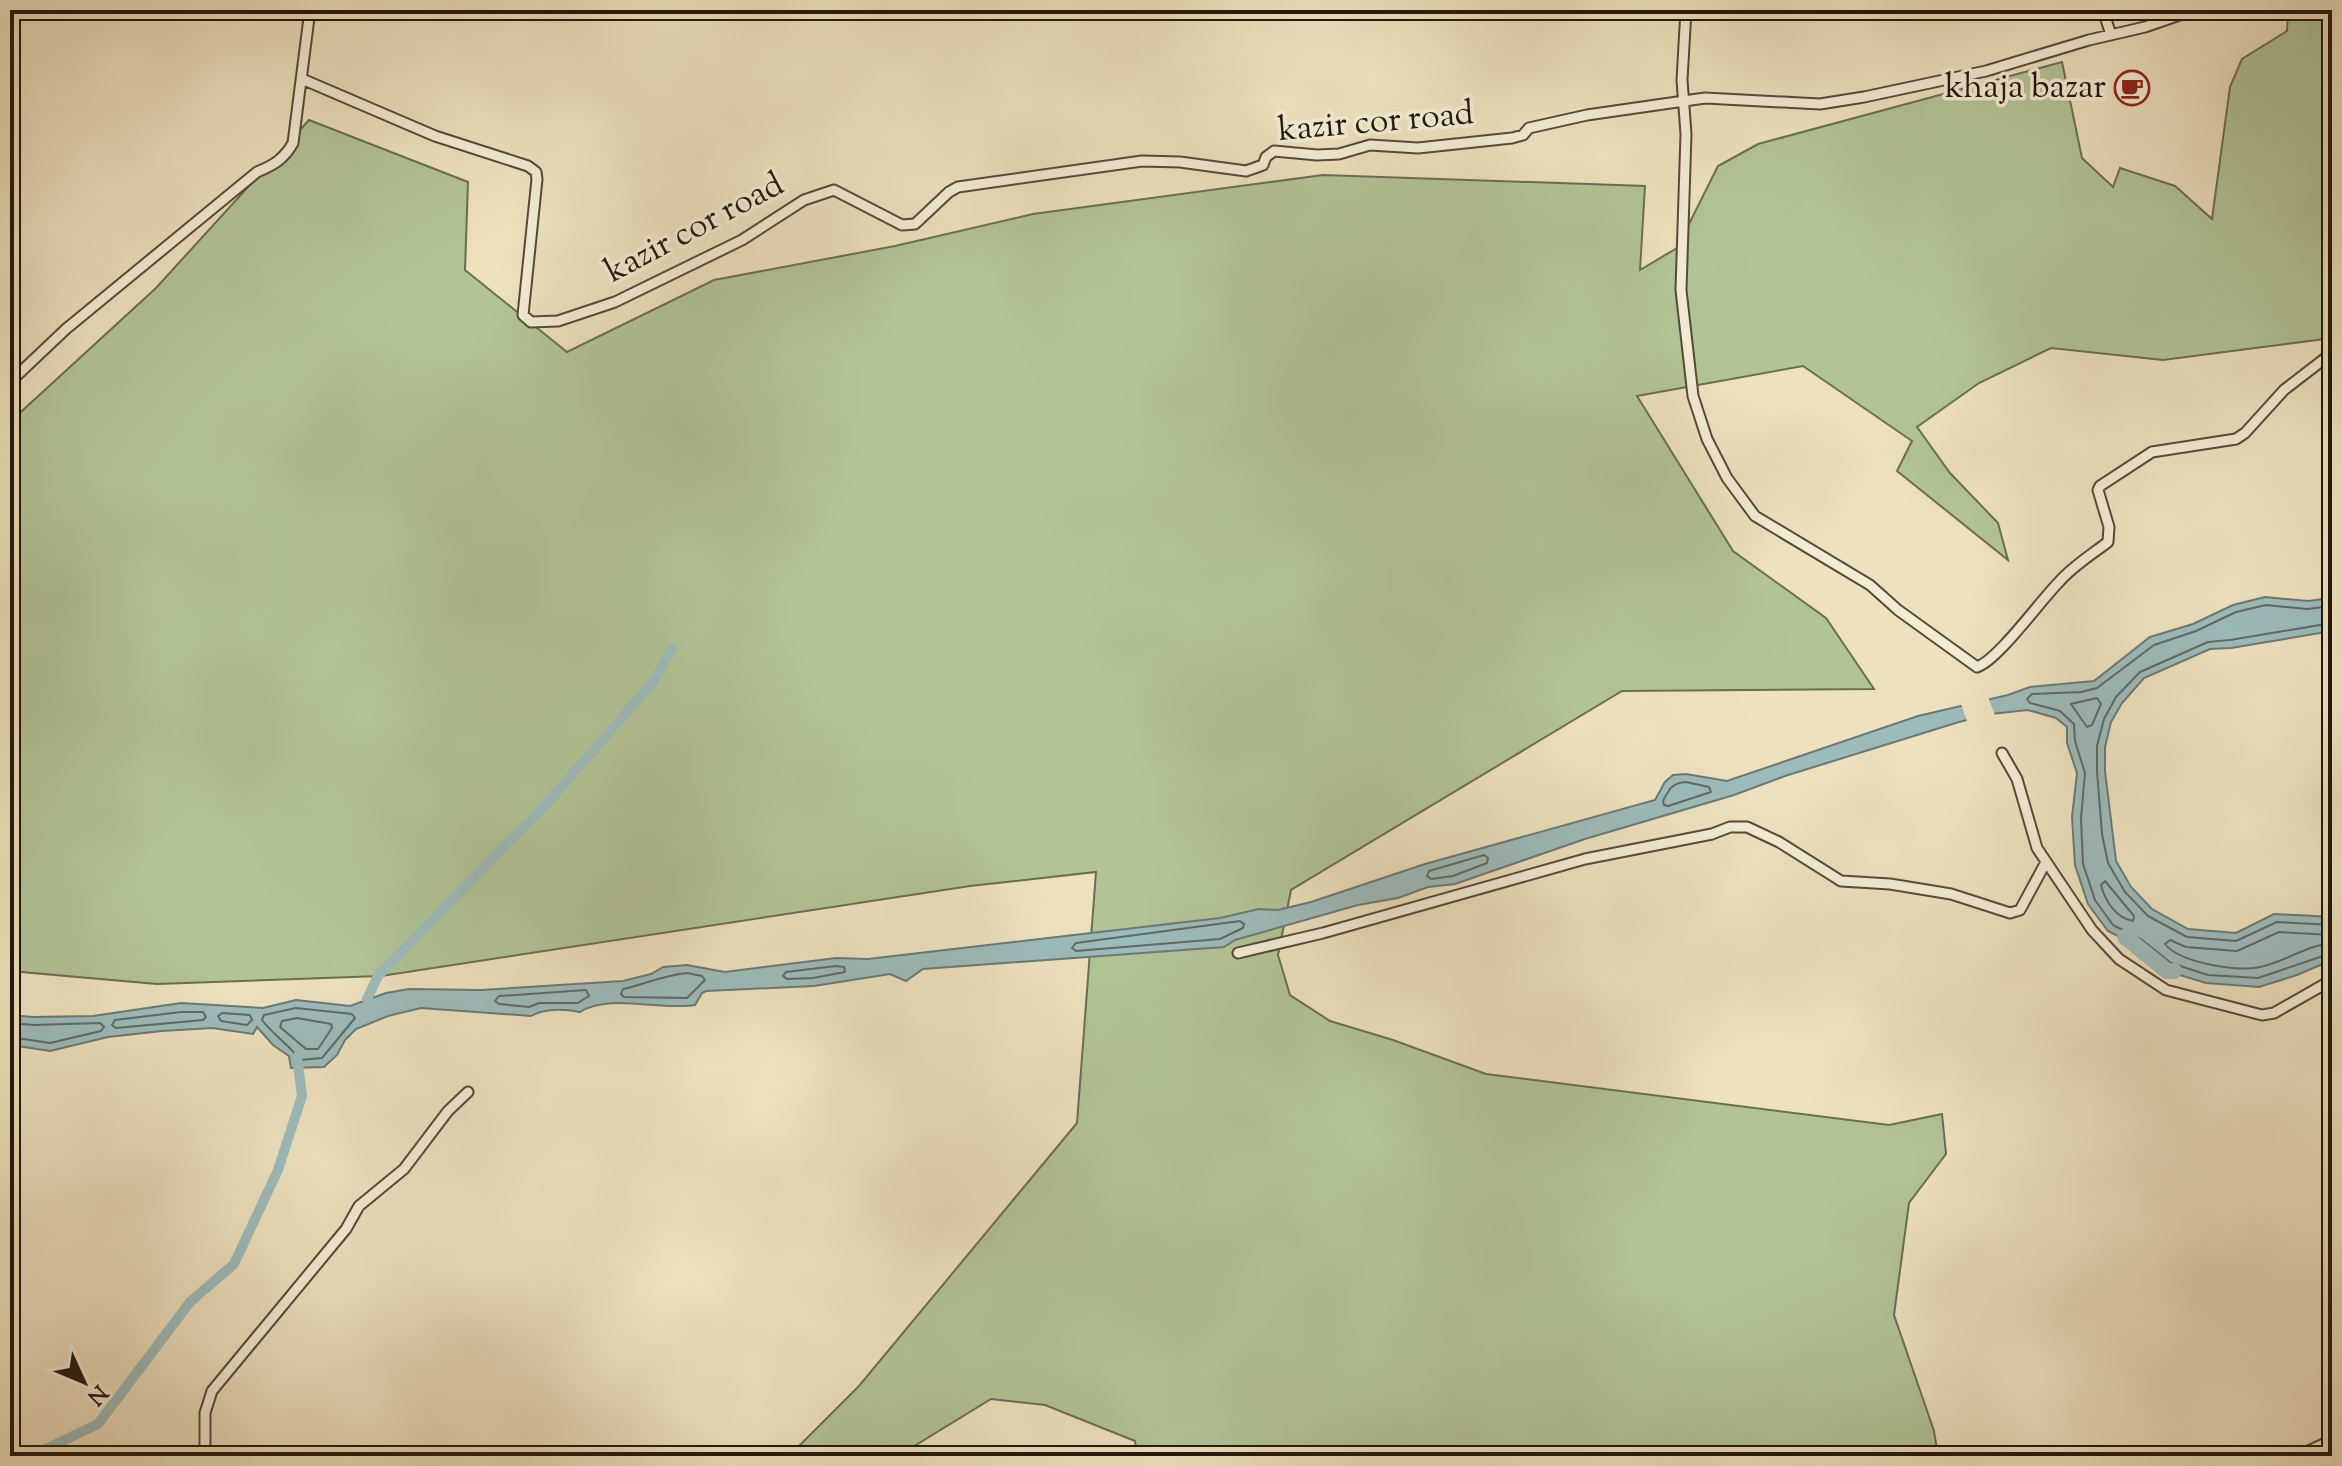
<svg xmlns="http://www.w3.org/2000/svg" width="2342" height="1466" font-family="'Sorts Mill Goudy',serif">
<rect width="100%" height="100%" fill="#ede1be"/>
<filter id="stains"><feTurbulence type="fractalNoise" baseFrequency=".0025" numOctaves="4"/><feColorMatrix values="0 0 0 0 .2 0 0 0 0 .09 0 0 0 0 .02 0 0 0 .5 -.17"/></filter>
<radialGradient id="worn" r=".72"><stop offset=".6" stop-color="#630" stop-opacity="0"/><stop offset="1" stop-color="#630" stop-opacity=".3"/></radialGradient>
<!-- green -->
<path fill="#b2c496" stroke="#6a6e52" stroke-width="2" d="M2288,10h44v328l-169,22 -112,-12 -72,35 -62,44 33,46 48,50 10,37 -111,-89 15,-30 -109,-75 -166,30 96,155 93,67 48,71 -252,2 -331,199 -13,65 12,40 40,26 63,19 93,34 403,51 53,-11 4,40 -37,49 -15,112 40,116 4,25h-801l-2,-15 -90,-36 -54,-6 -93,57h-109l70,-70 218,-263 19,-251 -126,14 -589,90 -224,8 -147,-13v-549l146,-134 153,-168 159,62 -3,88 102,82 147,-72 181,-34 138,-32 290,-39 322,11 -5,84 37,-22 41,-82 40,-22 304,-82 20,96 31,29 7,-19 55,18 37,33 18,-132 12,-28 45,-28z"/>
<!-- water -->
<path fill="#9dbbbb" stroke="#6b7976" stroke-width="2" d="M2265,597l43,4 24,-3v33l-101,17 -21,1 -66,29 -22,25 -11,19 -6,25v24l11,90 15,26 21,22 36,20 48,4 38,-19 58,3v43l-35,15 -38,12 -53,-4 -39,-12 -30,-25 -29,-15 -20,-27 -13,-39 -3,-48 5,-44 -10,-30v-16l-11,-9 -28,-8 -37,4 -32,8 -174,54 -51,19 -149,44 -130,45 -27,3 -30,11 -40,7 -123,35 -11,7 -301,22 -17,12 -16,-7 -76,12 -108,5 -4,2 -7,12c-34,6 -86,-12 -115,7 -15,-3 -35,-4 -49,4l-110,-8 -33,8 -32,13 -11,11 -8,15 -13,12 -33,1 -2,-12 -16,-11 -16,-18 -4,7 -41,-6 -50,3 -54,6 -58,14 -40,-6v-30l23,2 60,-1 88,-13 82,5 33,-8 54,6 36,-13 23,-4 72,1 142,-9 28,-7 12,-7 24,-2 38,7 111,-14 32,1 352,-41 39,-9 19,1 33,-8 114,-38 230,-64 10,-18 8,-7 13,-1 41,7 191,-65 90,-21 22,-8 64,-6 56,-44 43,-13 40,-19z"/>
<!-- pier -->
<path fill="#ede1be" d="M1987,694l9,24 -28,6 -8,-23z"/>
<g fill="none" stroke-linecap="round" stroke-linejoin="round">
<!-- shore -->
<path stroke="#5f6964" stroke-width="2" d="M2332,606l-25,3 -41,-4 -30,7 -40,19 -42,14 -57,43 -16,4 -49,2 -5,5 3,4 30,8 14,13 1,17 10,32 -4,45 2,46 12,36 18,25 29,15 29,23 37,12 50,3 74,-25
M2332,623l-102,17 -22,2 -68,30 -24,25 -12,22 -7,27v25l5,63 6,29 17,29 23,24 39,21 49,4 41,-19 55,3
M2097,698l4,6 -9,21 -5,2 -16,-23z
M1686,782l23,5 2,5 -43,14 -4,-1 -1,-4c6,-12 9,-18 23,-19z
M1484,855l4,3 -1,5 -34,13 -22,3 -4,-3 2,-5z
M2105,881l29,35 -1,5c-17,-3 -28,-20 -32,-36z
M1240,921l4,3 -1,4 -23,11 -144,12 -4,-3 4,-5z
M2332,935l-53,-3 -42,19 -51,-4 -16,-7 -5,4c15,19 72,28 95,23 24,-5 48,-22 72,-24
M836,966l8,1 1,5 -32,6 -26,1 -4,-3 3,-4z
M687,973l15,3 3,4 -18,18 -63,-1 -3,-3 2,-5c22,-5 42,-14 64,-16z
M586,990l3,6 -11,7h-39l-10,4 -30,-3 -4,-3 4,-5z
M296,1008l56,6 3,4 -33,40 -22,2c-10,-15 -27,-25 -38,-40l2,-5z
M181,1012h22l3,5 -3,3 -87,8 -4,-3 3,-5z
M222,1013l28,2 2,5 -5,5 -26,-4 -3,-5z
M297,1018l34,6 1,4 -14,21h-12l-26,-22 2,-6z
M10,1023l24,2 66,-2 4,4 -3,4 -51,12 -40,-6"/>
<!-- canal -->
<path stroke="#9dbbbb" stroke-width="10" d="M367,999l11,-23 171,-175 104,-119 19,-33
M10,1447l16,9
M31,1456l67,-32 92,-122 44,-38 44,-94 24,-74 -5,-39"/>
<!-- river -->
<path stroke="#9dbbbb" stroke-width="16" d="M2125,937l42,34h7"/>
<!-- minor casing -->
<g stroke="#544a3a" stroke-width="13">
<path id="minor" d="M1686,10l-4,70 4,54 -5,156 12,106 14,43 20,39 28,38 115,69 28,25 79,57c21,-7 63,-66 82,-85 14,-16 32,-27 49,-40l1,-15 -11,-37 2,-4 52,-34 84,-13 9,-6 39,-43 48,-37
M2103,10l8,25
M302,79l133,57 93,30 8,6 1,7 -14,136 8,7 27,-1 57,-19 127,-62 62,-40 30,-10 68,35 13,-1 34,-32 9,-5 184,-26 38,1 66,9 17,-6 3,-8 8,-6 43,4 22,-1 31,-9 48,3 94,-10 11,-3 6,-7 58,-13 118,-17 115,6 44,-7 122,-26 103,-31 56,-13 49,-17
M10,382l56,-53 191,-157c17,-7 27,-13 36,-29l17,-133
M2002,753l15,26 20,69 55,82 27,29 47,31 96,25 12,-2 58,-33
M1238,953l85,-20 262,-74 127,-25 18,-7h17l32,15 62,39 49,3 61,10 59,19 10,-3 26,-48
M205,1456v-43l7,-22 134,-162 13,-23 45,-37 44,-58 20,-19
M2298,1456l34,-16"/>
</g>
<!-- minor -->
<use href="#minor" stroke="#f3ecd5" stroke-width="9"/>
</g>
<!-- icons -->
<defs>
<g id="cafe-ring" transform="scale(1.8)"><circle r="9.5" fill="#f3ecd5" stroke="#8f2418" stroke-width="1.5"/><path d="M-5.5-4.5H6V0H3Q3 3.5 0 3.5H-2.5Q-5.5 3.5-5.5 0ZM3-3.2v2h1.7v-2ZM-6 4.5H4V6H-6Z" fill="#8f2418"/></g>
</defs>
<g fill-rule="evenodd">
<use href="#cafe-ring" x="2132" y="88"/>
</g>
<g text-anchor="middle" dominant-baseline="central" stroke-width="7" stroke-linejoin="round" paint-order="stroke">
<!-- poi labels -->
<g font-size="34" fill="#21170e" stroke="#f3ecd5" text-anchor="end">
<text x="2106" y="88">khaja bazar</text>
</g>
<!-- street labels -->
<g font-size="34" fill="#21170e" stroke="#f3ecd5">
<text transform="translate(1376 123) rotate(-5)">kazir cor road</text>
<text transform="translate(695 229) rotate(-28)">kazir cor road</text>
</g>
</g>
<!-- margin -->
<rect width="2342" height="1466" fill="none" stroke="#ede1be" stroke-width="40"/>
<rect x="12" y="12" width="2318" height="1442" fill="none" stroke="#21170e" stroke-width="4"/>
<rect x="20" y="20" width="2302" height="1426" fill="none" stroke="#21170e" stroke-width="2"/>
<!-- north arrow -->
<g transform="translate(84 1382) rotate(134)" stroke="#f3ecd5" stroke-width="6" paint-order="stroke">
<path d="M0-6L14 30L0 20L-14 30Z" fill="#21170e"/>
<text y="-12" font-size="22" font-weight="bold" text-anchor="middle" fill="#21170e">N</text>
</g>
<rect width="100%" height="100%" filter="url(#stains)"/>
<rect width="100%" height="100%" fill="url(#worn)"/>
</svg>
